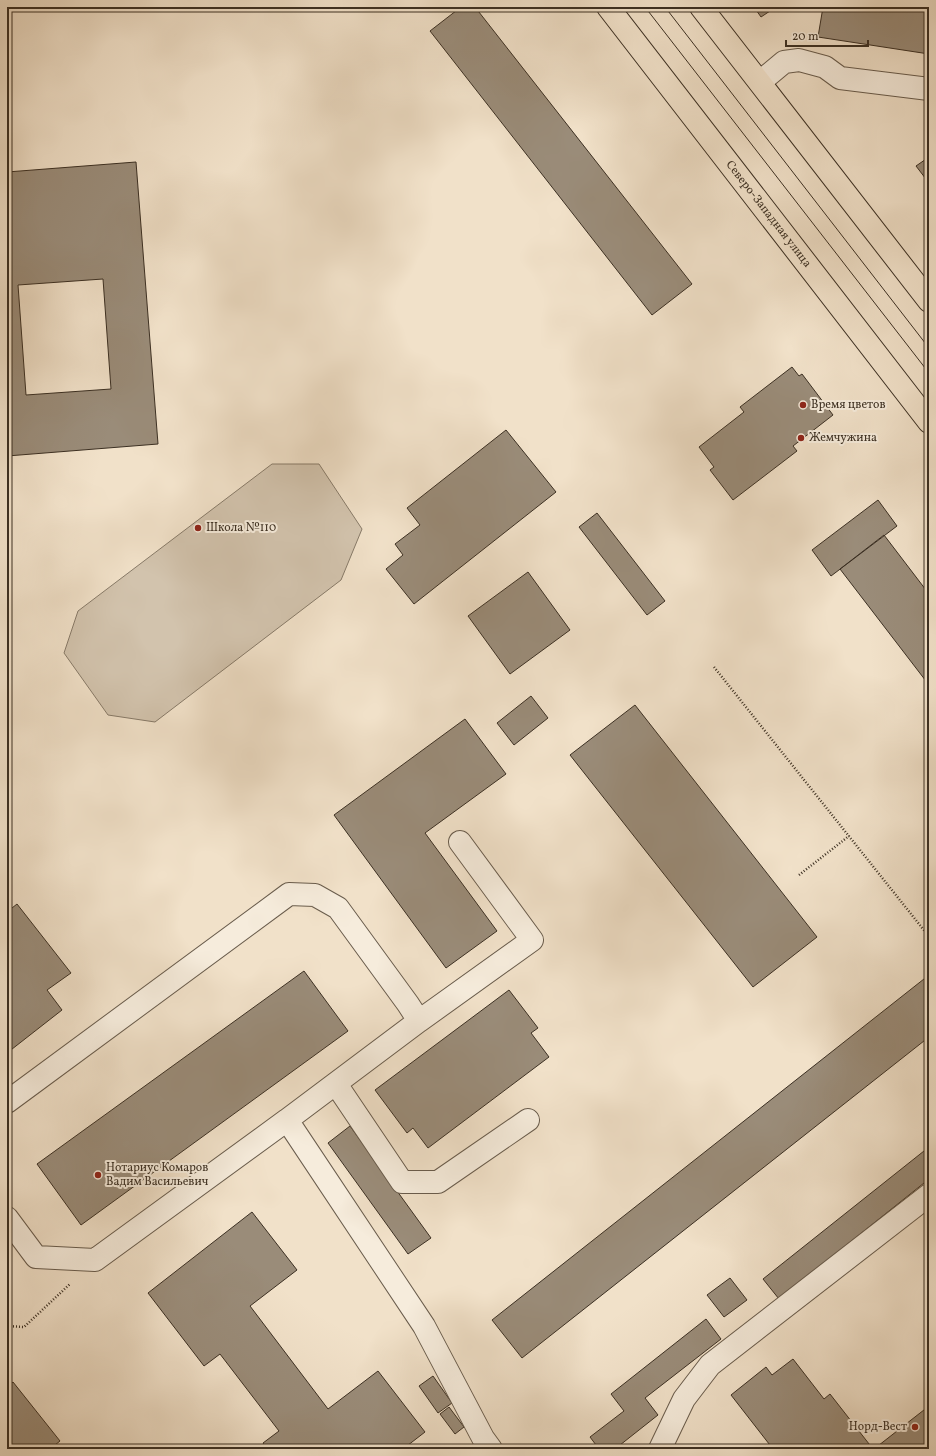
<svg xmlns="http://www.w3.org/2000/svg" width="936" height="1456" font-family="Vollkorn,serif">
<rect width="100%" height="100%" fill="#f1e1c9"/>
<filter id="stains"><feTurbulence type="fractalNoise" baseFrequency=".005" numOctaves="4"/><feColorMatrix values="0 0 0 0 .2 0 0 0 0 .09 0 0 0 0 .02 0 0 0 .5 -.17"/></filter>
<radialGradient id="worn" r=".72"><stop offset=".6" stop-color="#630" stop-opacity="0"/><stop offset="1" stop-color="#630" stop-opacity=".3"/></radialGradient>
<!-- green -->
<path fill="#d2c3ad" stroke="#877a68" d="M272,464h47l43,65 -21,51 -186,142 -47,-7 -44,-62 14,-42z"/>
<!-- building -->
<path fill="#9a8c79" stroke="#3c3023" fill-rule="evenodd" d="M461,7h14l217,277 -40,31 -222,-284z
M754,7h22l-15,10z
M823,7h106v47l-111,-17z
M929,157v26l-13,-17z
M136,162l22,282 -151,12v-284zM103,279l8,110 -85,6 -8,-110z
M792,367l7,9 3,-2 31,41 -40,31 4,5 -64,49 -23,-30 4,-3 -15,-20 45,-35 -4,-5z
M506,430l50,62 -142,112 -28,-35 17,-14 -8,-11 25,-19 -13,-17z
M878,500l19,26 -66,50 -19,-26z
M597,513l68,88 -18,14 -68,-88z
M884,535l45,59v91l-89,-116z
M528,572l42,58 -60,44 -42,-58z
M531,696l17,22 -34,27 -17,-22z
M635,705l182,232 -64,50 -183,-232z
M465,719l41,55 -81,59 72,98 -51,37 -112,-153z
M17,904l54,69 -24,17 15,20 -55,43v-141z
M304,971l44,60 -267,194 -44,-61z
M929,975v62l-407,321 -30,-38z
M509,990l29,38 -7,5 18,24 -121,91 -15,-20 -6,5 -32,-43z
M350,1126l81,112 -23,16 -80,-111z
M929,1147v32l-150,120 -16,-20z
M252,1212l45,58 -47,36 78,103 50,-38 47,61 -22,17h-136l-4,-6 16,-12 -59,-77 -16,12 -56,-73z
M730,1278l17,22 -23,17 -17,-22z
M706,1319l15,20 -76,59 13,17 -43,34h-16l-9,-12 34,-26 -13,-17z
M793,1359l31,40 6,-5 43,55h-83l-1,-2 -3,2h-13l-42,-54 35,-28 6,8z
M433,1376l19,27 -14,10 -19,-27z
M13,1382l47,59 -10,8h-43v-62z
M929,1406v43h-55z
M449,1407l15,20 -9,7 -15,-20z"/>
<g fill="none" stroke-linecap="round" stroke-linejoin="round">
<!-- minor casing -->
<g stroke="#695c4c" stroke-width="24">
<path id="minor" d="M760,82l24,-20 15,-2 26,7 15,11 89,11
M419,1021l113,-81 -72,-98
M336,1084l66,98h36l90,-62
M7,1102l282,-208 26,1 23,13 70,96 11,17 -132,99
M7,1218l29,39 59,3 192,-140 137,206 59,112 8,11
M660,1449l24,-50 26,-34 219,-170"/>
</g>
<!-- major casing -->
<g stroke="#3c3023" stroke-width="24">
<g id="major">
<path id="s1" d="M608,7l321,415"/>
<path d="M701,7l228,294"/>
</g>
</g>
<!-- path -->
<path stroke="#3c3023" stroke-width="2.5" stroke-dasharray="1 2" stroke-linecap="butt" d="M714,667l213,267
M799,875l50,-39
M7,1326l17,1 46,-43"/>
<!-- minor -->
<use href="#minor" stroke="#f6ecdc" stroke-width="22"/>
<!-- major -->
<use href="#major" stroke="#f1e1c9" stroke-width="22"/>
<!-- tram -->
<path stroke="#3c3023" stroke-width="1" d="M645,7l284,366
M665,7l264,341"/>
</g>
<!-- markers -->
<g fill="#8f2418" stroke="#f6ecdc" stroke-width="1.5">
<circle cx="803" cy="405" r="4"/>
<circle cx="801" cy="438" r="4"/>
<circle cx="198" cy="528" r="4"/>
<circle cx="98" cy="1175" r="4"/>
<circle cx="915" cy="1427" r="4"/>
</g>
<g text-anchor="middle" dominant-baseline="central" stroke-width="4" stroke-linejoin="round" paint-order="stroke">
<!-- street labels -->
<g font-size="12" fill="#3c3023" stroke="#f6ecdc">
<text stroke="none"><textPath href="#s1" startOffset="262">Северо-Западная улица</textPath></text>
</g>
<!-- poi labels -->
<g font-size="12" fill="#3c3023" stroke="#f6ecdc" text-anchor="start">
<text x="811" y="405">Время цветов</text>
<text x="809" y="438">Жемчужина</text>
<text x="206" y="528">Школа №110</text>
<text x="106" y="1168">Нотариус Комаров<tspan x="106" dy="14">Вадим Васильевич</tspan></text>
<text x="907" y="1427" text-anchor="end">Норд-Вест</text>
</g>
</g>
<!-- margin -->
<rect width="936" height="1456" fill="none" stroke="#f1e1c9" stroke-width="24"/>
<rect x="8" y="8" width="920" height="1440" fill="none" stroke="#3c3023" stroke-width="2"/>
<rect x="12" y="12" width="912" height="1432" fill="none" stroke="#3c3023"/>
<!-- scale -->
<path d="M786 40v6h82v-6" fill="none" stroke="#3c3023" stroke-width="2"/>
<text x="792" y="40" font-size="12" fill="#3c3023" stroke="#f6ecdc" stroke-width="3" paint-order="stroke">20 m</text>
<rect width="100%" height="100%" filter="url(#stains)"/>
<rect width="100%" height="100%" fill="url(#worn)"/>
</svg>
